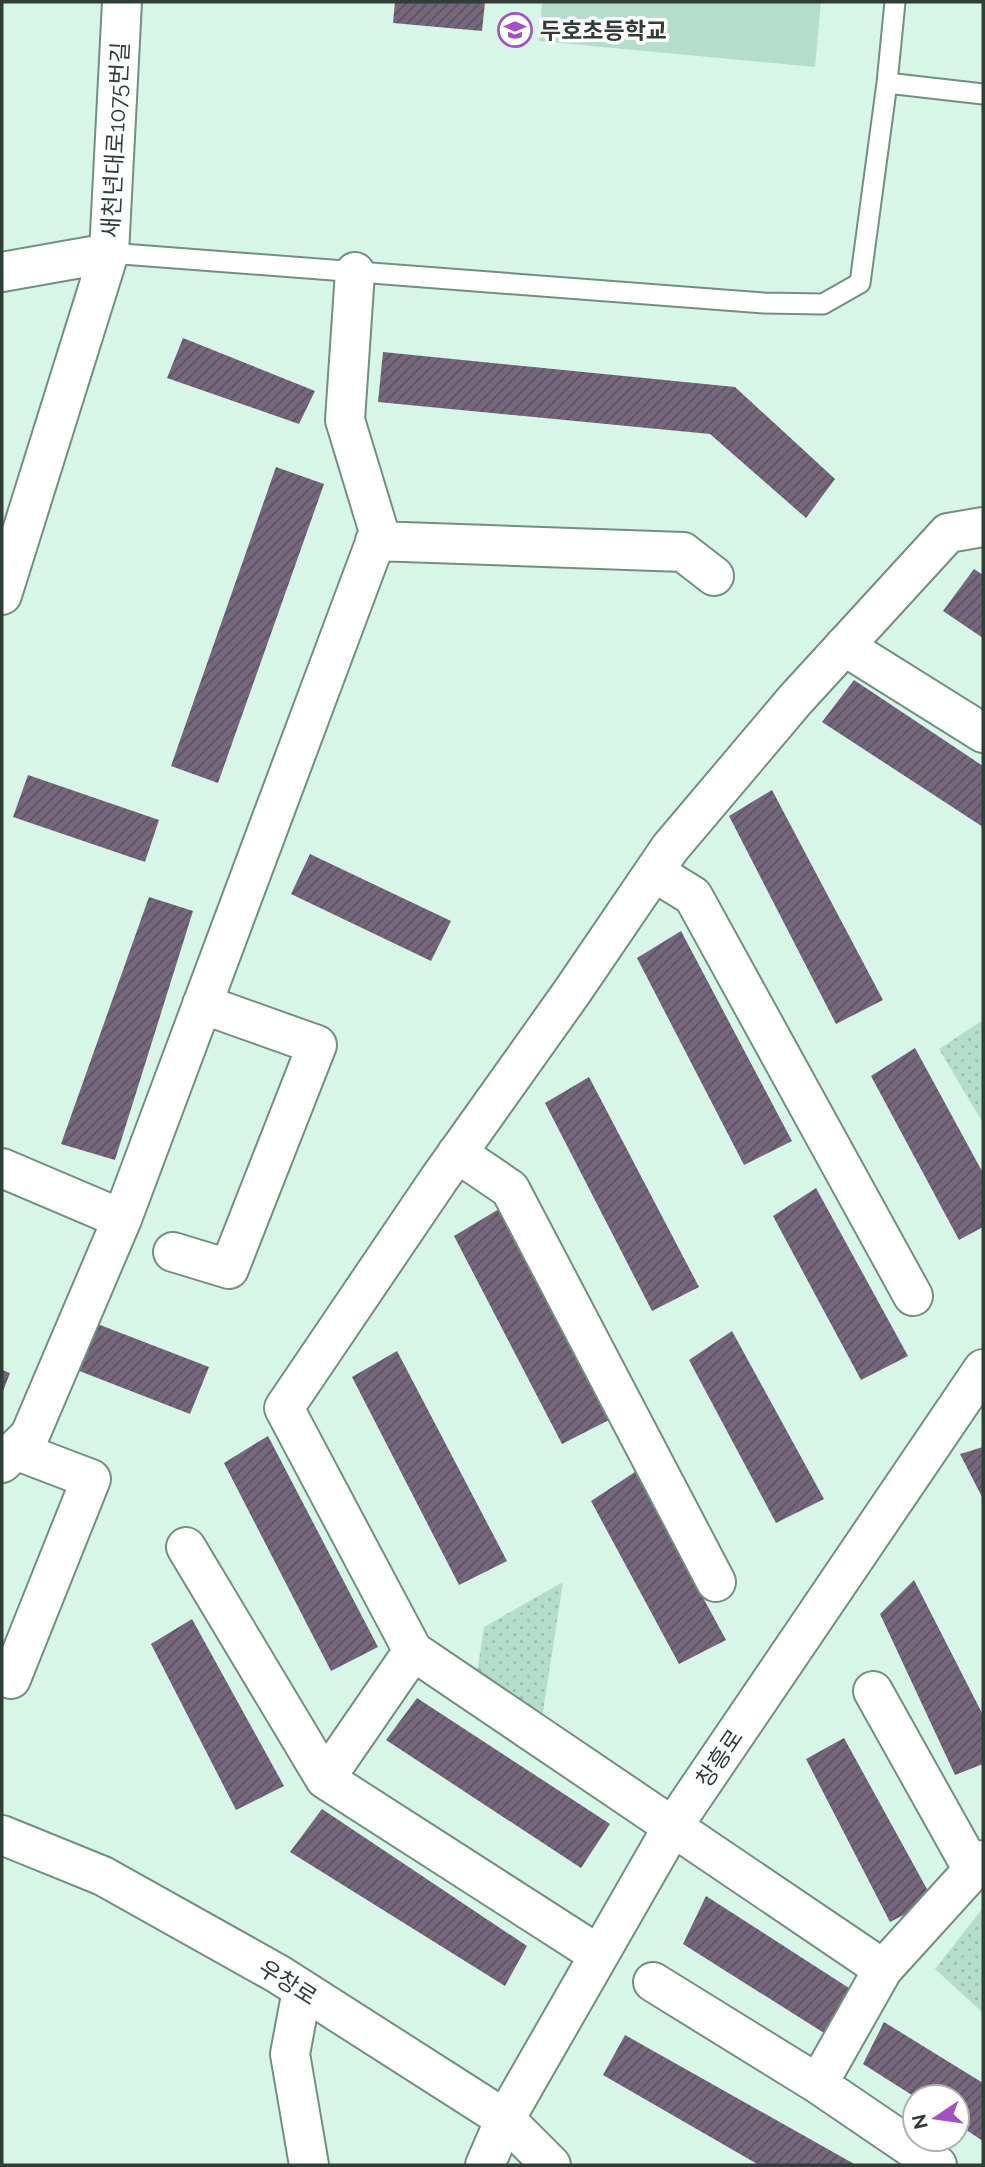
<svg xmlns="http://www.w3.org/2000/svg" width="985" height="2167" font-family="Raleway,'Noto Sans KR',sans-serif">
<defs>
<pattern id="grass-dots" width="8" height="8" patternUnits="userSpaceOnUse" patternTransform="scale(1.75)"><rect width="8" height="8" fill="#b5ddcb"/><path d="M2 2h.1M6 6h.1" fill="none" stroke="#9cbfaf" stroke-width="1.8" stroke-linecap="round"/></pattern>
<pattern id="building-hatch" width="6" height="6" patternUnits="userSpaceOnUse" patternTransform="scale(1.75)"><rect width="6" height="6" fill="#76677c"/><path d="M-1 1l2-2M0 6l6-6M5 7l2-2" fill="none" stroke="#5c5261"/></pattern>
</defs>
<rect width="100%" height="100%" fill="#d7f6e7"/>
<!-- grass -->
<path fill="url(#grass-dots)" d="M983,1020v103l-44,-74z
M563,1582l-21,136 -65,-45 7,-46z
M983,1908v105l-48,-44z"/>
<!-- garden -->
<path fill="#b5ddcb" d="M542,2h279l-6,65 -276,-26z"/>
<!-- building -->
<path fill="url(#building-hatch)" d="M395,2h90l-3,29 -89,-8z
M183,338l132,53 -16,33 -132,-46z
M383,352l352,35 100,92 -29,39 -96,-84 -332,-32z
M276,467l48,17 -106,299 -47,-17z
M974,569l9,6v63l-40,-27z
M854,680l129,86v61l-161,-105z
M28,775l131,45 -14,42 -132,-45z
M772,790l111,210 -47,24 -107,-208z
M310,854l141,67 -20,40 -140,-67z
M149,897l44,14 -78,249 -54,-16z
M681,931l111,210 -48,24 -107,-207z
M915,1048l68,125v54l-24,13 -88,-164z
M589,1077l110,210 -47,24 -107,-208z
M816,1188l92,168 -47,24 -88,-164z
M499,1209l110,211 -47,24 -108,-208z
M82,1318l127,49 -19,47 -126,-49z
M732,1331l92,168 -48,24 -87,-163z
M397,1351l110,210 -48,24 -107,-208z
M2,1370l8,3 -8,21z
M268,1436l110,211 -47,24 -107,-208z
M983,1447v52l-23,-45z
M635,1472l91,168 -47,24 -88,-163z
M914,1580l69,135v49l-28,11 -75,-161z
M192,1619l92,167 -48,24 -85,-166z
M417,1698l193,126 -29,44 -195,-128z
M844,1738l89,162 -43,22 -84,-163z
M322,1809l205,137 -22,40 -215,-134z
M706,1896l146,94 -28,43 -141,-89z
M884,2022l99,61v58l-26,-17v-27h-42l-52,-33z
M625,2035l231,130h-97l-156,-90z"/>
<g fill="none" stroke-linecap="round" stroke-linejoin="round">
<!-- lane casing -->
<g stroke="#728f82" stroke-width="23">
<path id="lane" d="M887,83l96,11
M109,253l655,50 59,1 37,-21 27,-200 8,-81"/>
</g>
<!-- street casing -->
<g stroke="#728f82" stroke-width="42">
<path id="street" d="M2,272l107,-19
M375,541l308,11 31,24
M2,595l107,-342 13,-251
M844,646l139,87
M654,872l39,24 220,400
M457,1153l53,36 206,393
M2,1168l120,51
M173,1252l56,17 88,-224 -115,-41
M2,1463l28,-28 92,-216 257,-687 -34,-112 10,-148
M186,1547l139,232
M413,1651l-88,128 274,176
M2,1676l9,3 80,-200 -76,-29
M873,1691l100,179 10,-10
M973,1870l-90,99 -470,-318 -129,-243 155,-229 133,-187 98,-144 125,-148 153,-167 35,-6
M653,1982l165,102 65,-115
M302,1990l-12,64 19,111
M818,2084l119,81
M485,2165l20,-46 168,-293 310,-457"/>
</g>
<!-- secondary casing -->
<g stroke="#728f82" stroke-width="42">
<path id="secondary" d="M2,1835l101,41 175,98 227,145 46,46"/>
</g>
<!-- lane -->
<use href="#lane" stroke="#fff" stroke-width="19"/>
<!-- street -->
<use href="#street" stroke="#fff" stroke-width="38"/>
<!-- secondary -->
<use href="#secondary" stroke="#fff" stroke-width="38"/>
</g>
<!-- icons -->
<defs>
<g id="school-ring" transform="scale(1.75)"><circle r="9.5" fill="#fff" stroke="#a352c2" stroke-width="1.5"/><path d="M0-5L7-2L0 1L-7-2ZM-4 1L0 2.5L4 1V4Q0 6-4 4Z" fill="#a352c2"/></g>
</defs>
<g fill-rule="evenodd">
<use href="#school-ring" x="515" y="30"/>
</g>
<g text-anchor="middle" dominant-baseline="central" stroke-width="7" stroke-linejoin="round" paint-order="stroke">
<!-- poi labels -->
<g font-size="23" font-weight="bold" fill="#313e38" stroke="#fff" text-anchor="start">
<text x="540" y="30">두호초등학교</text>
</g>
<!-- street labels -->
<g font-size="23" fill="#313e38" stroke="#fff">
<text transform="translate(115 140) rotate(-87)">새천년대로1075번길</text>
<text transform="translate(719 1758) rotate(-56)">창흥로</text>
<text transform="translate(288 1982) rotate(32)">우창로</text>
</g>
</g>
<!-- border -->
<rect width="985" height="2167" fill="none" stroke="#313e38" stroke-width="7"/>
<!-- north arrow -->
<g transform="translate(936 2118) rotate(257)"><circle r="33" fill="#ffffff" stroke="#adb2af" stroke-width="2"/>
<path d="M0-5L12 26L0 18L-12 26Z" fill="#a352c2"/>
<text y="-10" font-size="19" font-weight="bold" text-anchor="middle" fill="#313e38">N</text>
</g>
</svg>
